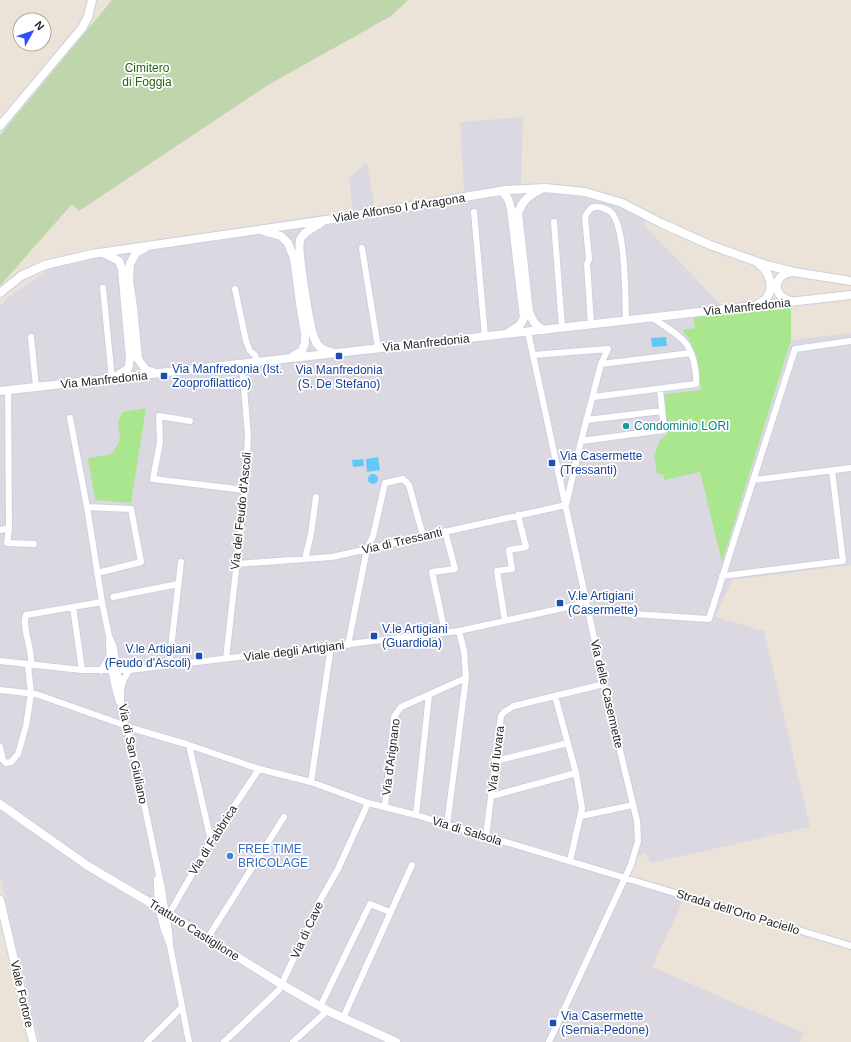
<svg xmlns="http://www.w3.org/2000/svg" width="851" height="1042" font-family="Arial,sans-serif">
<rect width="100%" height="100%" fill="#ebe3d7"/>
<!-- industrial -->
<path fill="#dcd8e2" d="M523,117l-2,68 15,9 13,-1 41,5 23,7 31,14 2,8 83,86 -36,4 2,11 -7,9 8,18 5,35 -37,5 4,39 32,38 22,89 69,-221 60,-7v232l-119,15 -17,37 49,14 46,196 -159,36 -6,-10 -7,3 -11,26 57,17 -32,68 152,66 -4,9h-761l-39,-164v-572l7,-8 45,-31 36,-15 94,-13 93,-17 78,-11 -4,-33 18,-16 8,46 89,-15 -4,-71z"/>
<!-- green -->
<path fill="#a9e68e" d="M791,307v33l-69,222 -22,-90 -36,8v-5l-7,-2 -3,-16 6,-17 8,-6 -4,-40 37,-4 -5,-35 -8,-18 -6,-7 13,-2 -2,-11z
M146,408l-15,95 -36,-3 -7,-42 24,-4 8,-14 -2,-17 4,-11z"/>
<!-- cemetery -->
<path fill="#bfd6ad" d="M112,0h296l-17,16 -123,69 -189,126 -7,-7 -72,82v-151z"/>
<!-- water -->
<path fill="#60c9f6" d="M666,337l1,9 -15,1 -1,-9z
M378,457l2,13 -13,2 -1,-13z
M363,459l1,7 -11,1 -1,-7z
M368 479a5 5 0 1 1 10 0a5 5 0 1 1-10 0Z"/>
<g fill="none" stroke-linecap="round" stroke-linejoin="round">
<!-- street casing -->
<g stroke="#cccfe2" stroke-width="8">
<path id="street" d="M474,212l11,125
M554,222l8,105
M362,248l16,100
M103,288l9,91
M235,289l11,52 4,10 5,4 2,7
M591,324l-4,-60 2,-5 -4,-42c3,-6 6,-11 13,-10 4,0 11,3 14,6 14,18 13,83 14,107
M528,332l76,352 33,137 1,20 -7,24 -82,177
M31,337l5,50
M533,355l75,-6
M601,364l90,-11
M8,390l1,138 -2,15 27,1
M593,397l103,-13c1,-13 -3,-34 -13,-44 -9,-9 -21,-15 -31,-23
M70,418l17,89 15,95 7,34 5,12 7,45v13l4,19 5,12 32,152c2,19 8,38 8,57l19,96
M586,420l76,-9
M190,421l-31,-5 1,26 -7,37 92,11
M581,441l83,-11 -4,-41
M753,480l98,-12
M87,507l44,2 10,53 -44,11
M0,530l9,-2
M445,531l10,38 -23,3 13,61
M305,559l6,-25 5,-37
M236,564l96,-7 234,-52 14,-60 21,-81 7,-15
M722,576l121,-15 -11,-91
M113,597l65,-13
M73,607l9,63
M588,611l121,8 86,-270 56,-8
M505,621l-8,-50 15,-2 -3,-19 17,-3 -8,-32
M109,640c0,20 4,43 10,62
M348,645l19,-96 6,-13 12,-53 18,-4 6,6 14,51
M226,659l19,-169 3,-54 -6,-72
M0,661l82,9h47l330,-39 127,-28
M31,665c2,-14 -10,-40 -5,-50l76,-13
M169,665l12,-103
M101,671l9,-16
M121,689l3,-10 5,-9
M0,690l36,4 102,36 51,15 70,24 52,13 57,21 48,12 435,131
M555,696l21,77 6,35 -12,53
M189,745l22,96
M0,747l3,13 3,3 5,-1 7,-8 8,-28 5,-32 -3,-29
M495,761l73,-18
M311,782l20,-136
M492,796l84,-23
M385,807l9,-90 7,-10 65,-29
M416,815l13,-120
M581,816l52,-11
M447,825l19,-147 -2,-27 -5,-20
M486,837l15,-121 3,-4 10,-6 90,-22
M157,879c-1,21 4,45 12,64
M169,914l42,-73 48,-72
M207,939l77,-122
M320,1007l50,-103 20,8
M343,1018l69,-153
M147,1042l35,-35
M224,1042l55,-52 42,-91 17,-30 30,-66
M293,1042l34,-31"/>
</g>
<!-- secondary casing -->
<g stroke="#cccfe2" stroke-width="10">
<path id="secondary" d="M0,126l82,-98 6,-11 4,-17
M540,190c-12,6 -17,10 -22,23l11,99c4,9 6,14 15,18
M501,191c7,5 8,10 10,18l13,109 -4,7 -12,8
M321,223c-7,4 -18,9 -21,17 -3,10 10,90 15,100 3,8 9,10 16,12
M263,231l18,5 7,7 6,15 6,45 5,30v10l-3,8 -9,5
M145,248l-9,5 -6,11 -1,16 4,27 5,52 8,11 10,3
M103,253l16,8 3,8 8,90 -2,10 -13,8
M0,293l21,-17 24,-11 47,-11 248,-36 166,-28 39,-2 40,4 37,11 39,20 49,22 56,20 28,7 57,9
M791,301c-20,-5 -19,-27 2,-29
M758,304c18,-8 15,-29 1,-40
M0,391l851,-96
M0,804l88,62 81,48 112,70 49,28 66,30
M0,900l33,142"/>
</g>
<!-- street -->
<use href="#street" stroke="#fff" stroke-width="6"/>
<!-- secondary -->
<use href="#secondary" stroke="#fff" stroke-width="8"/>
</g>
<!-- markers -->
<g fill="#1a4fb4" stroke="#fff" stroke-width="1.5">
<rect x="335" y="352" width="8" height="8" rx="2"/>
<rect x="160" y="372" width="8" height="8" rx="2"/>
<rect x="548" y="459" width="8" height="8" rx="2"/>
<rect x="556" y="599" width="8" height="8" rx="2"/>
<rect x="370" y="632" width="8" height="8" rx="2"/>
<rect x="195" y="652" width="8" height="8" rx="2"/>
<rect x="549" y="1019" width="8" height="8" rx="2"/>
</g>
<circle fill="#0f9aa8" stroke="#fff" stroke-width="1.5" cx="626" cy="426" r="4"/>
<circle fill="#3f7fe0" stroke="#fff" stroke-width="1.5" cx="230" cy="856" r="4"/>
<g text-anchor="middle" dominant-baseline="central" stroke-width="3.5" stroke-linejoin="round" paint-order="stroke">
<!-- park labels -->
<g font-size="12" fill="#226714" stroke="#fff">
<text x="147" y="68">Cimitero<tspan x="147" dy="14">di Foggia</tspan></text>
</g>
<!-- street labels -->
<g font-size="12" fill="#272727" stroke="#fff">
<text transform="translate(399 208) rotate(-9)">Viale Alfonso I d'Aragona</text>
<text transform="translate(747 307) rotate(-6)">Via Manfredonia</text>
<text transform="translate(426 343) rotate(-6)">Via Manfredonia</text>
<text transform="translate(104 380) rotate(-6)">Via Manfredonia</text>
<text transform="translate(241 511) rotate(-84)">Via del Feudo d'Ascoli</text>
<text transform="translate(402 541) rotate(-13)">Via di Tressanti</text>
<text transform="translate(294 651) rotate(-7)">Viale degli Artigiani</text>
<text transform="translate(607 694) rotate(77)">Via delle Casermette</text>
<text transform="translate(133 754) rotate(78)">Via di San Giuliano</text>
<text transform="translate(391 757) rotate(-83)">Via d'Arignano</text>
<text transform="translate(496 759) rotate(-83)">Via di Iuvara</text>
<text transform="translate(467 831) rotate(17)">Via di Salsola</text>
<text transform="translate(213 840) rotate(-58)">Via di Fabbrica</text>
<text transform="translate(738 912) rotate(17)">Strada dell'Orto Paciello</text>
<text transform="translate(194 930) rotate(32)">Tratturo Castiglione</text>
<text transform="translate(307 930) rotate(-65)">Via di Cave</text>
<text transform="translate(22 994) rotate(77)">Viale Fortore</text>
</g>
<!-- transit labels -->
<g font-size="12" fill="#164399" stroke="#fff" text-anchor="start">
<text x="172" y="369">Via Manfredonia (Ist.<tspan x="172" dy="14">Zooprofilattico)</tspan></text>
<text x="339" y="370" text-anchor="middle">Via Manfredonia<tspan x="339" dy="14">(S. De Stefano)</tspan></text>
<text x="560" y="456">Via Casermette<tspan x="560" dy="14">(Tressanti)</tspan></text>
<text x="568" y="596">V.le Artigiani<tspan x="568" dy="14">(Casermette)</tspan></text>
<text x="382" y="629">V.le Artigiani<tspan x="382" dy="14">(Guardiola)</tspan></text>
<text x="191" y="649" text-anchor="end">V.le Artigiani<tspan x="191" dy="14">(Feudo d'Ascoli)</tspan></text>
<text x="561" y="1016">Via Casermette<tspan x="561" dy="14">(Sernia-Pedone)</tspan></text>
</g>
<!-- culture labels -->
<g font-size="12" fill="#0d838f" stroke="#fff" text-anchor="start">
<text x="634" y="426">Condominio LORI</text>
</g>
<!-- shop labels -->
<g font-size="12" fill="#366cbe" stroke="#fff" text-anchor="start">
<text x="238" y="849">FREE TIME<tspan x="238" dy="14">BRICOLAGE</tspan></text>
</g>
</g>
<!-- north arrow -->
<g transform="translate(32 32) rotate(50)"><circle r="19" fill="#ffffff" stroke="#a9a9a9"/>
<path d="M0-3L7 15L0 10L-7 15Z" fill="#304fff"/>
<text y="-6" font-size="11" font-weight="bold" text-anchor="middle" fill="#272727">N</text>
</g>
</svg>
